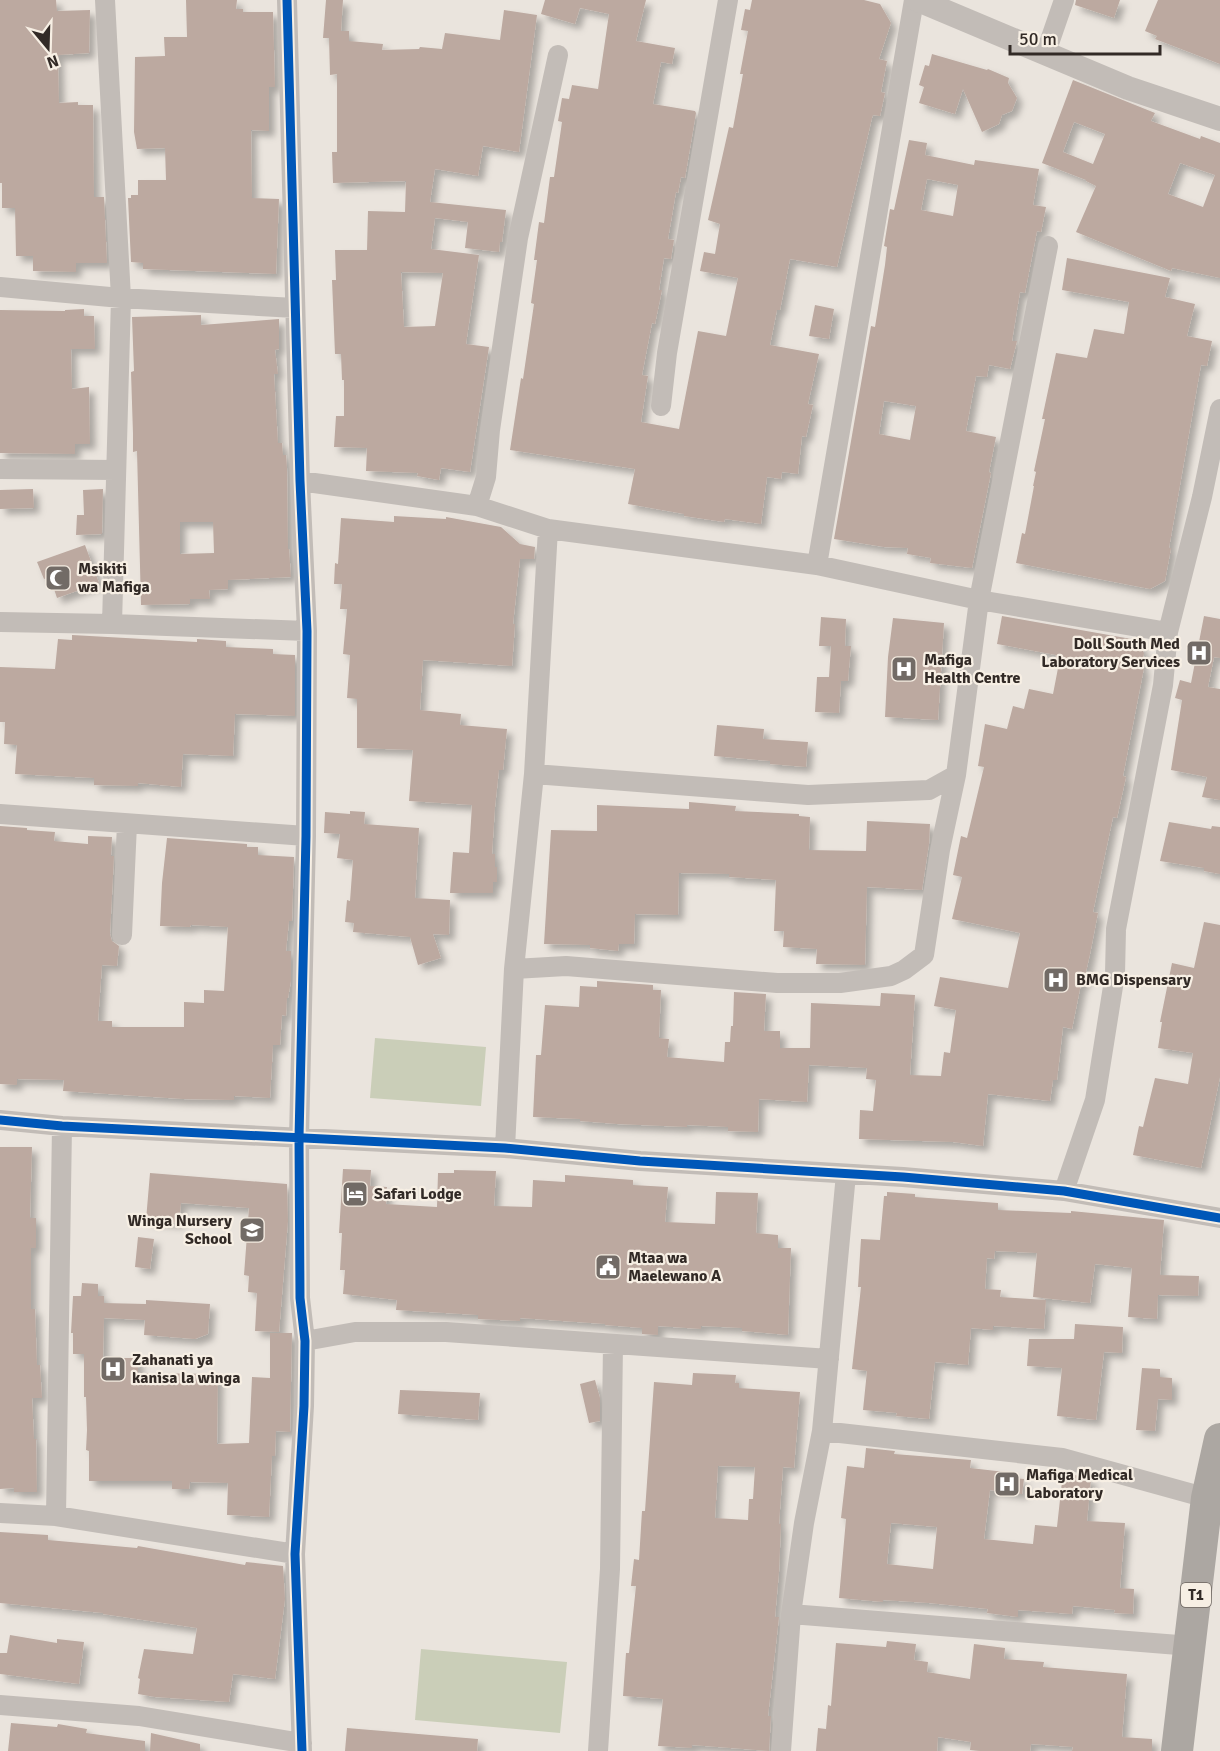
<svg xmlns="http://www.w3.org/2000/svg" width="1220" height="1751" font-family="Signika,sans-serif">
<defs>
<filter id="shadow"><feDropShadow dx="5.5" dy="5.5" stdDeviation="3" flood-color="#0004"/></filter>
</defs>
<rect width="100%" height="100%" fill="#eae4dd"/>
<!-- green -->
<path fill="#caceb8" d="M375,1038l111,9 -5,59 -111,-8z
M421,1649l146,13 -7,71 -145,-13z"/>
<!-- building -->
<path fill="#bca9a0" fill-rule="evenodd" filter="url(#shadow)" d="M0,0h56l1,11 33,-1 -1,43 -31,2 1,48 19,-1v3h15l1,92h10l3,66h-31v9l-43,-1v-15h-17l-1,-48h-13v-25h-2z
M186,0h51l-1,9h7v3h30l2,75h-6v44l-18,-1 1,68 27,1 -3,75 -133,-5v-6l-12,-1 -3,-64h3v-3h7v-15h28l-1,-32 -28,1 -3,-17 1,-75 30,-1 -1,-19h23z
M326,0h17l-2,31h8v10l34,3 -1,6 37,-1 1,-2 22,2 3,-16 55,7 4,-30 33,5 -18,137 -36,-6 -5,30 -43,-7 -5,33 76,8 -4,32h-2l-1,10 -34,-4 3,-26 -33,-4 -4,31 48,6 -13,89 23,3 -19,125 -29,-4 -2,12 -22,-4 1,-3 -52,-2 1,-23 -33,-1 2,-31h8v-36h-2l-1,-26h-6l-3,-74h4l-1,-30h32l1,-39 37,1 1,-31 -73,2 -1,-31h5v-78l-7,1 -1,-37h-6zM401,272l42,1 -8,53 -31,1z
M545,0h101l-10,41 39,7 -3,16 -11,-2 -8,42 42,7 1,2 -11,65 -4,-1 -3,16 -2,-1 -8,47 6,1 -3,19 -7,-1 -5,32h3l-7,34 -3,-1 -10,52 6,1 -7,46 38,7 19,-98 28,5 12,-58 -38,-7 4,-19 11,2 5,-30 -12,-4 21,-93 4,1 10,-54h-3l8,-43 -7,-1 4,-21 5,1 2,-10h112l16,4 11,19 -12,36 8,2 -6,31 4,1 -5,23 -7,-1 -1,3 -35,149 -47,-8 -10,51h-3l-7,35 49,9 -11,50 5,1 -7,32 -4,-1 -4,38 -16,-2 -1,7 -14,-2 -6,47 -36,-5 -1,3 -40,-6v-2l-56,-10 7,-35 -125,-19 11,-72 2,1 11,-75 -3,-1 6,-43h-3l5,-38 5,1 6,-46h4l8,-55 -4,-1 4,-23 7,1 3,-14 26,4 11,-75 -29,-6 -5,16 -34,-10z
M1076,0h44l-6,18 -39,-13z
M1158,0h62v64l-65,-25 2,-3 -12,-5z
M932,54l55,16 1,-1 21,9 -1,5 9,15 -5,13 -10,4 -3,9 -17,8 -19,-43 -8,25 -36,-11 5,-16 -5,-2 6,-20 4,1z
M1073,80l82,33 -4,8 49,18 1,-3 19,7v135l-48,-10 -1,3 -95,-39 20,-46 -10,-5v-1l-44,-17zM1074,122l31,12 -12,30 -30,-12zM1180,163l35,12 -12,32 -35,-13z
M909,140l18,3 -2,12 49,10 1,-5 64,9 -6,36 13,2 -5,25 -4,-1 -12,62 -5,-1 -8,49h5l-7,28 -21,-4 -2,12 -11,-1 -10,55 30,6 -7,35 2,1 -19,95 -42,-5 1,-5 -24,-4 1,-6 -24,-1 -50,-8 37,-213 4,1 10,-62 2,-18 -3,-1 6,-37 4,1zM927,179l31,6 -5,31 -32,-6zM884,401l32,5 -6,34 -31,-6z
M1067,258l103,20 -5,19 30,7 -8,32 25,5 -5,25 -6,-1 -32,183h2l-6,33 -15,8 -134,-26 6,-30 3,1 9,-48h-1l3,-14 -2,-1 11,-52h-3l14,-66 31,5 7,-29 30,5 5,-32 -67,-12z
M815,305l19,4 -5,30 -20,-3z
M84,309v7h10l1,33h-24l1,40 17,-2 1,57h-15v10l-75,-1v-143l65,1v-1z
M201,315v10l78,-6v30l-4,1 3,24h-4l4,69h4l1,12h3l1,13 1,81h1l2,28 -63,3v9l-19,1 1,9h-20v5l-49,1 -4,-154 -4,1v-18l-2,-62 3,-1 -2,-54zM180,522h33l1,31 -34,1z
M33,489l1,19 -34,1v-19z
M103,489l-1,45 -26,1 1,-20h7l-1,-25z
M394,516l52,3v-2l55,10 19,17 15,3 -1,12h-14l-7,65h2l-3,42 -89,-6 -3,50 41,4 -1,11 47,4 -4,41h-4l-4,37 -3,47h3v13h2v15h-4v11h-43l3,-41 16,1 3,-48 -63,-4 4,-51 -56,-2v-49l-10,-1 3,-43 -7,-1 4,-45h-7l2,-25h-8l1,-21 3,1 3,-46 53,4z
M85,545l14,38 -42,15 -7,-21 -6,2 -7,-17z
M1002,616l135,24 7,13 -3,14 3,1 -21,108 3,1 -9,41 -4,-1 -20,95 5,1 -8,41 -7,31 -2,-1 -9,45 -9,-2 -6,53h-4l-3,21 -62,-7 -5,52 -30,-4 -94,-3 1,-29 13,1 3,-31 -10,-1 1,-11 -58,-3 -2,37 -48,-3 -1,33 -30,-1v-4l-41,-2v2l-70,-3 -37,-3v-2l-47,-2 3,-62h5l4,-50 34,2 1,-21 17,1v-6l56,4v5h8l-2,48 10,1 -2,18 57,5 1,-20h5l1,-16h2l1,-34 32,2 -2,37h16v17h30l1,-45 69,3 1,-13 34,2 -5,80 31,1 3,-24 6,1 6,-43 -22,-4 6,-29 68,11 12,-55 -68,-14 10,-42 -9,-2 8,-39 6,2 17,-71 -6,-1 7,-42 22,5 6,-23 11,3 5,-20 24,5 6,-31 -4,-1 1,-7 -59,-11z
M1204,616l16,3v39l-6,-1 -6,30 12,2v111l-18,-3 5,-20 -36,-7 11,-70 -7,-2 5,-18 11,3z
M821,617l25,2 -1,27h6l-2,22 -1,13h-7l-2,32 -24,-1 2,-35h12l2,-31h-12z
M893,618l51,5 -6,97 -53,-3 3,-60z
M72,635l125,7v-3l29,2v6l47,2v5l22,1v61l-60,-2 -2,42 -50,-2 -2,33 -43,-4v3l-44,-1v-7l-79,-4 2,-29 -13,-1 1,-22h-5v-55l55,2 3,-30 14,1z
M717,725l47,4 -1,10 45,3 -2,25 -36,-3v-3l-56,-5z
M689,802l47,4 -1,5 64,3v2l11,1 -1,33 57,1 1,-30 63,3 -1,20 -7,46 -55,-3 -2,78 -49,-1 1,-15 -34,-2 1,-16h-10l2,-51 -47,-3v-3l-50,-1 -1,42 -43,-1 -1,30h-15l-1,7 -28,-3v-3l-46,-1 7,-114 46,1v-26l92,4z
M350,811l15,1 -1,12 55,4 -4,70 35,2 -1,35 -16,-1 8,24 -23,7 -8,-28 -57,-5 1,-9 -9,-1 2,-22 3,1 3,-41 -16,-2 3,-24 -16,-1 1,-21 25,2z
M1169,822l42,7 1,-3 8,1v47l-16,-3v-3l-44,-7z
M0,826l27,2v2l28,2 -1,9 34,3v-8l24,1 -1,19h3l-4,78 2,7 7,5 -2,20 -15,-1 -4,56h14v6h72v-25l20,1v-13l20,1 4,-64 -37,-2 -1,2 -30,-1 2,-43 5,-45 80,6v3h11v8l36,2 -2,64h-3l-3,30h5v30l-3,17h-1l-1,18 -4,-1 -2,30h-7l-3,53 -36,-2v4l-51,-1 -120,-8 1,-11 -47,-1v6l-17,-1z
M1204,922l16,3v152l-19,91 -68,-13 6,-29 4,1 12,-49 33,6 5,-31 -35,-5 4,-26h-2l12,-59 22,5z
M0,1147h32l-2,71h6v30h-5v61h4l2,56h3l2,33h-10l2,41h2l1,53h-23v-4l-14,1z
M343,1169l28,1 -1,16 17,1 -1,17 51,3 1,-34h16v-3l42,1 -2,35 38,1 1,-27 32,2v-7l68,5v5l35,2 -3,35 50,2 1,-32 42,1 -2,40 22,2v13h13l-3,87 -46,-4v-3l-41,-2v3l-43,-3v9l-16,-1v-6l-37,-3v-1l-85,-6v3l-42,-2v-4l-82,-5 1,-10 -54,-6 2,-24h-5l2,-37h-3z
M150,1173l137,11 1,37 -9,111 -24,-1 2,-38 -9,-1 1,-16 -5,-1 5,-67 -68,-5 -2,20 -33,-3z
M887,1192l28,2v3l83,6v7l73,3v-2l93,9 -4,55 39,1 -1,20 -40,-1 -1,24 -29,-2 4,-49 -37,-4 -5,39 -57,-6 4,-44 -42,-2 -1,8 -7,-1 -2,31 16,1 -1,7 46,3 -2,29 -51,-3v4l-22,-2 -3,37 -33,-3 -6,57 -33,-3 1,-3 -34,-3 4,-39 -15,-2 9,-82h-3l3,-48 19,1 4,-44h3z
M138,1237l16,2 -4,30 -15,-2z
M82,1283l16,1v12h6v7l42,1v-4l64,4 -2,30 -13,5 -51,-4 1,-15 -41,-2 -1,40h35v15l80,1 -1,70 32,-1 3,-66 18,1v-45h22l-2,99 -14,-1 -1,25h-3l-3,61 -42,-2 1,-32 -38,-1 -1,7h-17v-8h-83v-30l-3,-1 1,-20 -1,-33h-2v-43h-11v-21h-2l2,-37h8z
M1075,1324l48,3 -1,26 -18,-1 -8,68 -39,-4 5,-48 -35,-2 2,-27h45z
M1142,1368l18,1v8l12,1v22l-14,-1 -3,32 -19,-1z
M693,1373l43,2 -1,8h4v5l61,4 -6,76 -11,-1 -4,57h2l-2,48 -4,45h4l-11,99h3l-2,35 -77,-6v3l-34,-2 5,-47 -40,-3 3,-43h3l7,-67h-5l3,-27 5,1 3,-49h3l9,-129 38,3zM718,1466l37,1 -2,32h-4l-1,21 -33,-2z
M595,1380l5,18v23l-11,2 -9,-39z
M400,1390l80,3 -2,27 -80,-6z
M866,1448l29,3 -1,3 77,6 -1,8 44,5v5l10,1 -2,15 -32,-4 -6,49 49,5 2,-19 22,2 6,-55 28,7 -4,42 38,2 -5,65 14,1 -1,25 -19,-1 1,-3 -42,-4 -1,8 -54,-4v7l-31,-4 1,-4 -59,-6 -46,-3v2l-44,-4 7,-79 -5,-1 6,-52 17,2zM891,1523l46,4 -4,42 -46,-5z
M0,1532l48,3v5l89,8 1,-2 107,19 1,-3 37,4 2,33 -10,80 -42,-5 -4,28 -74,-5 -17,-3 2,-15 -2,-1 6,-29 49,5 4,-26 -94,-14v-1l-103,-10z
M10,1635l47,8v-4l27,3 -5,42 -79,-10v-21h7z
M887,1641l29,3 -2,16 14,2 -1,10 43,7 4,-35 31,4 -1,11 40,3 -1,5 84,7 -5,63 30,2v12h-80l1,-4 -42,-3 -1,7h-49l-11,-1 1,-8 -33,-5 -1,14h-121l2,-23 8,1 2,-24 3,1 5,-63 50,4z
M11,1723l46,4 1,-3 29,5 -1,4 59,8v10h-137z
M347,1728l131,11 -1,12h-132z
M151,1733l49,11v7h-50z"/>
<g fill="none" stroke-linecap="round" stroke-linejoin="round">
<!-- minor -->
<path stroke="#c2bcb7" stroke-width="20" d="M105,0l16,298 -9,326
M287,0l13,481 7,150 -1,205 -7,302 1,160 5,43 -1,65 -9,148 7,197
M1046,52l18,-52
M0,287l121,11 174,10
M661,406l6,-53 61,-353
M0,469l116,1
M300,481l177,25 71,23 269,36 162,35 189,32
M477,506l9,-29 4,-47 28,-192 40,-183
M817,565l97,-565
M0,622l112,2 195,7
M534,774l274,21 121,-5 27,-15
M0,814l306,22
M122,935l5,-111
M514,969l52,-3 211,17h63l51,-7 13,-6 20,-15 16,-105 16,-75 23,-175 69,-354
M0,1120l62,6 443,22 135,13 263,16 161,14 156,27
M505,1148l9,-179 20,-195 14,-245
M1064,1191l31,-91 20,-126 1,-45 47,-244 5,-53 34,-135 18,-88
M305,1341l50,-9h91l383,27
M822,1431l240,27 145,40
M0,1513l56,3 6,-390
M56,1516l239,38
M791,1614l400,32
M0,1705l139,11 163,27
M598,1751l12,-182 3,-225
M781,1751l10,-137 13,-91 18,-92 24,-257"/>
<!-- tertiary -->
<path stroke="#c2bcb7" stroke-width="24" d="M918,0l210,88 92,31"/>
<!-- trunk -->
<path stroke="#aca7a2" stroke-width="32" d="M1177,1751l30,-253 13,-59"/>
<!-- cycleway casing -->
<g stroke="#f7efe4" stroke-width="13">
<path id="cycleway" d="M287,0l13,481 7,150 -1,205 -7,302 1,160 5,43 -1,65 -9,148 7,197
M0,1120l62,6 443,22 135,13 263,16 161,14 156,27"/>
</g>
<!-- cycleway -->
<use href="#cycleway" stroke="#0057b8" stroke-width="9"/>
</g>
<!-- icons -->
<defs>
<g id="mosque-square" transform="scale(1.35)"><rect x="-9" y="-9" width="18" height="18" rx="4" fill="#726b66" stroke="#f7efe4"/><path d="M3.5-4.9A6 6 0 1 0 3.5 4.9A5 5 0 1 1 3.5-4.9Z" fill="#fff"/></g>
<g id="hospital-square" transform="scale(1.35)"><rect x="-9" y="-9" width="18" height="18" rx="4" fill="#726b66" stroke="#f7efe4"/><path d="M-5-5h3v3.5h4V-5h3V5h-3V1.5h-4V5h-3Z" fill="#fff"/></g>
<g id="hotel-square" transform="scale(1.35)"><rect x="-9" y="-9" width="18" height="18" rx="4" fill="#726b66" stroke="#f7efe4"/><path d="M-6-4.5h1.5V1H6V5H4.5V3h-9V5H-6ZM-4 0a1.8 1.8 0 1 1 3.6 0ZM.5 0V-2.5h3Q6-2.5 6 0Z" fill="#fff"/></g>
<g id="school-square" transform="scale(1.35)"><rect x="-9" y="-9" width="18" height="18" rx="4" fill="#726b66" stroke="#f7efe4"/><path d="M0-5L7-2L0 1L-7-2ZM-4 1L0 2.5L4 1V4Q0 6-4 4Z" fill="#fff"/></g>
<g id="civic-square" transform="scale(1.35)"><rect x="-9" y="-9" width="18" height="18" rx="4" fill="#726b66" stroke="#f7efe4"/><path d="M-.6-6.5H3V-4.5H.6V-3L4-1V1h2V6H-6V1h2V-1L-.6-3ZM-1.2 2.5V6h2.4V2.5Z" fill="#fff"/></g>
</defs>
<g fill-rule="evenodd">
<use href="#mosque-square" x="58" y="578"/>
<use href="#hospital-square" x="1199" y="653"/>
<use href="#hospital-square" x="904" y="669"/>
<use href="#hospital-square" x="1056" y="980"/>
<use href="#hotel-square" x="355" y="1194"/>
<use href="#school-square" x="252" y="1230"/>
<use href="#civic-square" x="608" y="1267"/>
<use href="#hospital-square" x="113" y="1369"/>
<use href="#hospital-square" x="1007" y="1484"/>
</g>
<g text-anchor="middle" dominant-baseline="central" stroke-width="4.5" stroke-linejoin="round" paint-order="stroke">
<!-- shield labels -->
<rect fill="#f7efe4" stroke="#6d655f" stroke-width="1.5" x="1181" y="1583" width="30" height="24" rx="4.5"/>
<g font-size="15" font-weight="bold" fill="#322a26">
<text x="1196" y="1595">T1</text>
</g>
<!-- poi labels -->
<g font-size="16" font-weight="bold" fill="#322a26" stroke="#f7efe4" text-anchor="start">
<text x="78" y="569">Msikiti<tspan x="78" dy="18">wa Mafiga</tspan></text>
<text x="1180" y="644" text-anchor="end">Doll South Med<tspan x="1180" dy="18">Laboratory Services</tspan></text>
<text x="924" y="660">Mafiga<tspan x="924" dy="18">Health Centre</tspan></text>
<text x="1076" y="980">BMG Dispensary</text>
<text x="374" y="1194">Safari Lodge</text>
<text x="232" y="1221" text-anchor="end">Winga Nursery<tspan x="232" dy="18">School</tspan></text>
<text x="628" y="1258">Mtaa wa<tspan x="628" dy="18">Maelewano A</tspan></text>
<text x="132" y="1360">Zahanati ya<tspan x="132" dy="18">kanisa la winga</tspan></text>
<text x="1026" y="1475">Mafiga Medical<tspan x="1026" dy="18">Laboratory</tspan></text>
</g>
</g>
<!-- north arrow -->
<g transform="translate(48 48) rotate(161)" stroke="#f7efe4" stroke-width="4.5" paint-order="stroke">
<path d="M0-4.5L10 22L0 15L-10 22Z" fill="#322a26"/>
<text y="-9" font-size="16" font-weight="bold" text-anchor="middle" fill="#322a26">N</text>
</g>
<!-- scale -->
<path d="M1010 45v9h150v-9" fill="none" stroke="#322a26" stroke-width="3"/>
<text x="1019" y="45" font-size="18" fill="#322a26" stroke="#f7efe4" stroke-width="4.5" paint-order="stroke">50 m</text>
</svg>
